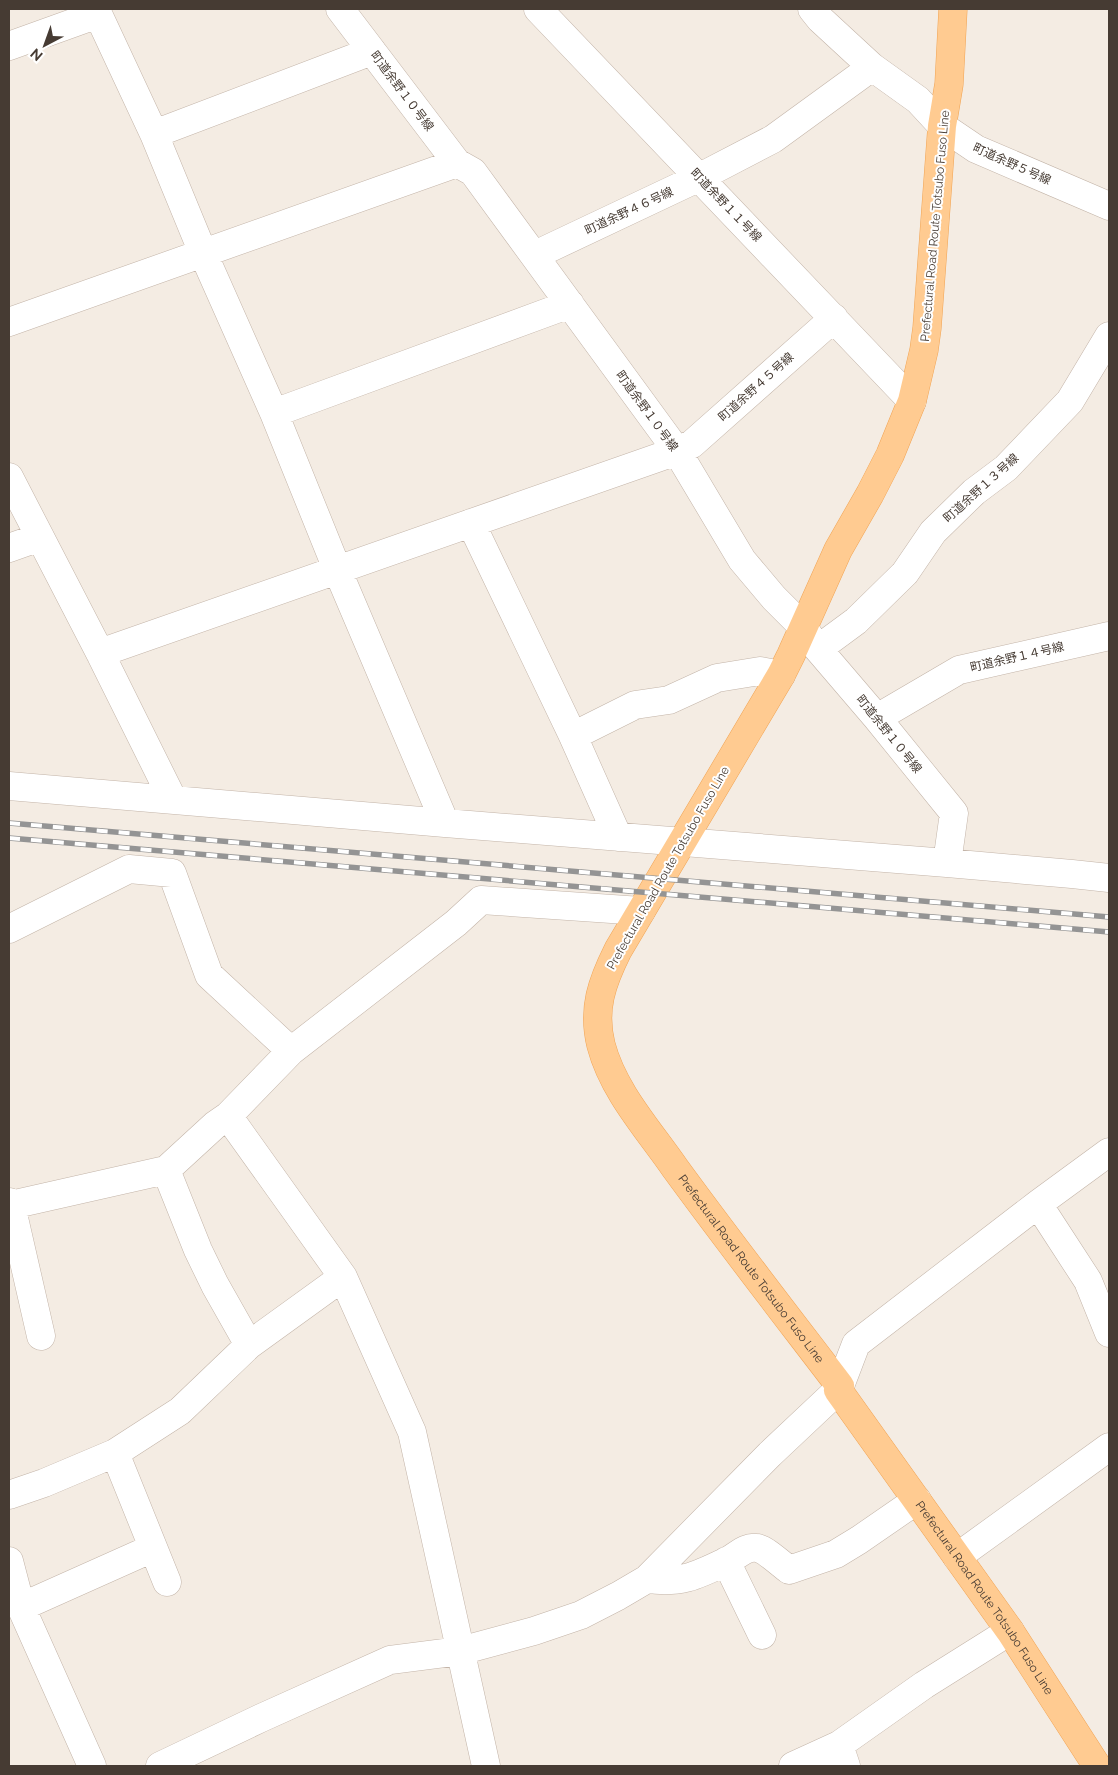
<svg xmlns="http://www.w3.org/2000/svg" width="1118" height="1775" font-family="Raleway,'Noto Sans JP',sans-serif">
<rect width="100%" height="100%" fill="#f4ece3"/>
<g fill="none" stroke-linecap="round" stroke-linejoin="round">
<!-- minor casing -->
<g stroke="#c3b4a8" stroke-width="29">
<path id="minor" d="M340,9l117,154 16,9 204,279 65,109 32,38 29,29 15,22 59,69 77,95 -7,50
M538,9l374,392
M812,9l8,10 52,48 46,33 24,26 34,23 133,57
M9,46l89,-32 56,120 49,119 71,160 63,156 108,254
M154,134l218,-83
M535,255l165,-78 73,-38 99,-72
M9,322l448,-159
M274,413l296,-109
M9,477l91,176 73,147
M471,523l102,213 45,101
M9,548l31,-11
M818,649l38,-28 49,-48 28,-41 41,-40 32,-24 64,-67 39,-65
M100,653l577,-202 15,-7 142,-126
M877,718l82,-48 150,-34
M573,736l62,-31 34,-5 48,-22 43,-7 21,4
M9,786l436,37 502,40 125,11 37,4
M9,929l120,-60 43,4 37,102 82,76 165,-128 25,-23 160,11
M228,1116l115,161 69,155 74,334
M166,1170l32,80 17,35 34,60
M9,1202l2,3 155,-35 49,-45 13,-9 63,-65
M1038,1204l50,77 21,52
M11,1205l30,131
M840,1386l16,-42 182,-140 71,-52
M115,1453l52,129
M9,1495l35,-12 71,-30 65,-42 69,-66 94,-68
M957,1557l152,-110
M9,1561l12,46 71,159
M726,1561l36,74
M647,1579c35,5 51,-4 82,-19 9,-5 17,-14 28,-12 8,1 24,16 32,22l47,-16 23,-14 58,-40
M21,1607l132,-59
M160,1766l101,-48 129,-58 70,-9 74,-20 47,-16 37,-19 29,-17 123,-125 68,-64
M793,1766l46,-21
M846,1766l-7,-21 85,-60 86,-54"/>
</g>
<!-- major casing -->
<g stroke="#f1a454" stroke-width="29">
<g id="major">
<path id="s1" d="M953,9l-4,75 -7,42 -15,202 -3,22 -12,51 -22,54 -20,39 -32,56 -47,105 -10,20 -163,275c-16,32 -26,59 -17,95 12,46 47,84 74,123 54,74 110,146 165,218l-2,4 172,241 87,135"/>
</g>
</g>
<!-- minor -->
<use href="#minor" stroke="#fff" stroke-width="28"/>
<!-- major -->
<use href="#major" stroke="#ffcb91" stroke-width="28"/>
<!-- rail casing -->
<g stroke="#949494" stroke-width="5.5">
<path id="rail" d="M9,823l1100,94
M9,838l1100,94"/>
</g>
<!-- rail -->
<use href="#rail" stroke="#fff" stroke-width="4" stroke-dasharray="11" stroke-linecap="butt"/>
</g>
<g text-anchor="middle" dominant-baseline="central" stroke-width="4" stroke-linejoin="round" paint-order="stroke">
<!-- street labels -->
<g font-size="12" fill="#463b33" stroke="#fff">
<text transform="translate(402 91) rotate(53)">町道余野１０号線</text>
<text transform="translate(1012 164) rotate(24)">町道余野５号線</text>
<text transform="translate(726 205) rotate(46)">町道余野１１号線</text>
<text transform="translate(629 211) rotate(-25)">町道余野４６号線</text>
<text transform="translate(935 226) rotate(-85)">Prefectural Road Route Totsubo Fuso Line</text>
<text transform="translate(756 387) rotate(-42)">町道余野４５号線</text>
<text transform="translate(647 411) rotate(54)">町道余野１０号線</text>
<text transform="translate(981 488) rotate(-42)">町道余野１３号線</text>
<text transform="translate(1017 657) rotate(-13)">町道余野１４号線</text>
<text transform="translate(889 734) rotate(51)">町道余野１０号線</text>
<text transform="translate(668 868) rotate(-60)">Prefectural Road Route Totsubo Fuso Line</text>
<text stroke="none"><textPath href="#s1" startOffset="1388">Prefectural Road Route Totsubo Fuso Line</textPath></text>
<text stroke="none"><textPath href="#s1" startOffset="1794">Prefectural Road Route Totsubo Fuso Line</textPath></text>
</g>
</g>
<!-- border -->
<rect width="1118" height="1775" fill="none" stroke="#463b33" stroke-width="20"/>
<!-- north arrow -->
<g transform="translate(45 45) rotate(221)" stroke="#ffffff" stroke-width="4" paint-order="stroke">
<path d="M0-4L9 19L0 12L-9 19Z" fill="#463b33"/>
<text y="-8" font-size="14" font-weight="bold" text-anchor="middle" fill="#463b33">N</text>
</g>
</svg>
